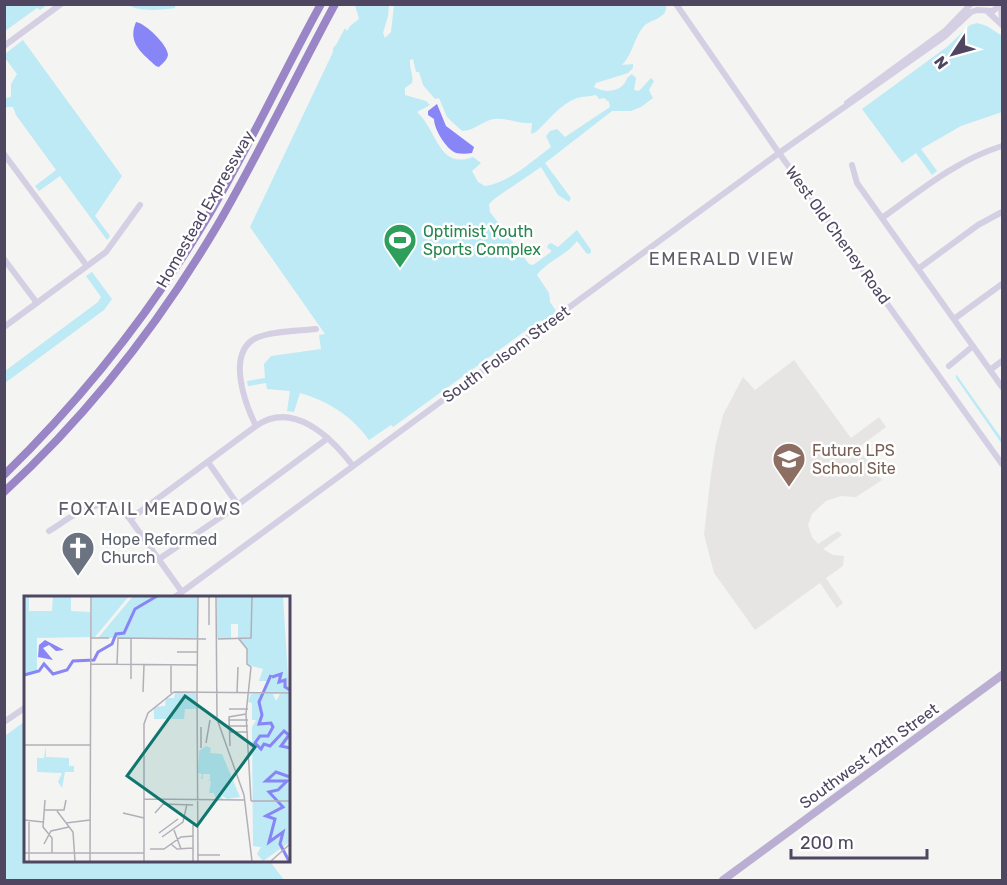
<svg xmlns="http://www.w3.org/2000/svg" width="1007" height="885" font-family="Rubik,sans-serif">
<rect width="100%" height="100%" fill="#f4f4f2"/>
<!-- education -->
<path fill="#e6e5e4" d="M794,360l57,78 28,-21 7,10 -28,21 24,32 -26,17 -15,-1 -15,5 -14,13 -4,11 4,12 6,7 20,-13 4,4 -19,14 10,6 11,1 -1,10 -17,12 17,25 -6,5 -17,-25 -65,47 -41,-57 -10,-39 7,-60 5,-31 7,-28 20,-38 12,13z"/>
<!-- green -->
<path fill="#bdeaf5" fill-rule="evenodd" d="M4,5l1,-1 42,1 -7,5 -3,-2 -32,23v4z
M129,5h46v3c-13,2 -37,4 -46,-3z
M355,5h34l-1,11 -5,17 2,5 6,-6 3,-27 272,-1c2,15 -13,14 -22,22 -10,11 -11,28 -22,39l11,-1v4l-5,5 -32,10 -2,4c8,5 21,6 29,-2 4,-4 3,-8 9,-11l4,4 -2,12 5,1 12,-13 3,3 -5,9 4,8 -12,9 -10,4h-19l-67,52 26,35 -2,4 -11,-7 -17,-28 -47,32 -5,5 1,8 39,52 4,1 18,-13v-2l-4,-2 1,-3 3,-2 7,4 19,-17 14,20v3l-4,1 -10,-13c-10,14 -30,20 -40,34l12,18 1,9 6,9c-3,5 -11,10 -17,10l-146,106 -2,-2 -22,15c-17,-24 -41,-39 -69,-47l-6,19 -7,-1 3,-20 -23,-2 -1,-6 -18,3 -1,-5 18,-3 -1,-14 7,-8 50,-7 -2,-14 6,-1 -75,-107 83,-175v-4l3,-3 9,-17 2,3 3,-5 9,-7zM413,59l3,13h3l4,13 12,14 4,-1 8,19 15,14c12,0 20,-10 32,-12 13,-2 25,6 38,4l-1,11 5,-2c13,-12 24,-28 41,-34 6,-2 12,-1 19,-3l3,4 5,-1 5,4 1,5 -45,30 -8,-8 -7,2 -4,5 5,11c-19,14 -42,36 -66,39l-7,-4 -6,-11 9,-8 -8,-6c-35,13 -35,-26 -56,-45l13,-7 -4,-4 -21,-6v-7l7,-5c2,-8 -3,-15 -2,-23z
M977,23l10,3 15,10v76l-41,14 -40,23 16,22 -5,4 -16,-22 -14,10 -40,-54 86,-63 22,-21z
M23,40l99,136 -27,40 15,20 -3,4 -47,-64 -21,15 -4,-5 21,-16 -40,-55 -3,-8h-8v-9l6,-1v-13l6,-10 -12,-16v-4z
M92,272l20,27 -8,11 -99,73v-12l93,-69 3,-5 -15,-21z
M956,374l46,65v5l-46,-66z
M25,721l1,139h243l15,20h-279v-144z"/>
<!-- water -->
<path fill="#8885f7" d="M136,22c9,1 32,23 32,33 -1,5 -5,8 -9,12l-3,-1c-14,-13 -29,-23 -20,-44z
M437,104l9,22 28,21 -2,6c-5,1 -11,1 -16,0 -10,-4 -22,-24 -22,-34l-6,-4v-4z"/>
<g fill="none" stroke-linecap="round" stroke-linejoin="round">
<!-- minor -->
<path stroke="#d5cfe3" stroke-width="6" d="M676,4l103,149 223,311
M1001,6l1,13
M987,11l15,14
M4,46l57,-42
M847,103l98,-72 26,-27
M4,154l83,112
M852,165l5,18 145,204
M882,218c39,-28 75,-58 120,-72
M4,259l33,44
M918,269l60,-44 24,-13
M954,319l48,-35
M4,327l102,-75 34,-47
M949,366l24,-20
M990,370l12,-9
M256,426c-11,-22 -30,-73 0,-88 15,-7 43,-7 60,-9
M208,462l30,43
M130,519l52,73
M49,531c26,-16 55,-43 81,-12l126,-93c37,-26 75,11 97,40
M159,559l65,-44 104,-77
M175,597l604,-444 165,-116 27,-25 6,-2 16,1 8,-7
M4,722l22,-15"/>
<!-- major -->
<path stroke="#baafd3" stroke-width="8" d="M723,880l279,-205"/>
<!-- highway -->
<path stroke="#9a85c6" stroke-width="8" d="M4,475c79,-77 147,-163 203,-257 41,-69 75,-143 114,-214
M4,492c84,-77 155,-168 213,-266 42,-72 78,-148 118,-222"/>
</g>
<!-- icons -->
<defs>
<g id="stadium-pin" transform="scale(1.725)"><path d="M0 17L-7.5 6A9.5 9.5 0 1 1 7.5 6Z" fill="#2e9e5b" stroke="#fff"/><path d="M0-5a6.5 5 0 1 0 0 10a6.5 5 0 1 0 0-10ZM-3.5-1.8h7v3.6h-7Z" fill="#fff"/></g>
<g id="school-pin" transform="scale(1.725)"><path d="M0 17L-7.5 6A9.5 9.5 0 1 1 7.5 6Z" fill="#8d6e63" stroke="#fff"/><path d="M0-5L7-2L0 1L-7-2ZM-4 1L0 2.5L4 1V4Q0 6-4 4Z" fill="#fff"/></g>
<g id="church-pin" transform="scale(1.725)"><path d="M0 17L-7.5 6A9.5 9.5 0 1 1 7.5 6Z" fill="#6b7280" stroke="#fff"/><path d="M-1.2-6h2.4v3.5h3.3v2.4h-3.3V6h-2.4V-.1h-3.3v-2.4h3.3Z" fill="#fff"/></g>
</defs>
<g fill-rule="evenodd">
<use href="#stadium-pin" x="400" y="240"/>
<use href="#school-pin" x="789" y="459"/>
<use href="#church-pin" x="78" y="548"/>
</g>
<g text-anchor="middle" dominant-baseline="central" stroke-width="5" stroke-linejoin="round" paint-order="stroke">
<!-- street labels -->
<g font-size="16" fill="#4f4762" stroke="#fff">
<text transform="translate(205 209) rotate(-60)">Homestead Expressway</text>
<text transform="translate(838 235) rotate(54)">West Old Cheney Road</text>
<text transform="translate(506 354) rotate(-36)">South Folsom Street</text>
<text transform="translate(869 756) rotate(-36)">Southwest 12th Street</text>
</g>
<!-- leisure labels -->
<g font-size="16" fill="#27864d" stroke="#fff" text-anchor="start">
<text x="423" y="231">Optimist Youth<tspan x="423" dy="18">Sports Complex</tspan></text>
</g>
<!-- education labels -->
<g font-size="16" fill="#785e54" stroke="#fff" text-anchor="start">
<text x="812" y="450">Future LPS<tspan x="812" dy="18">School Site</tspan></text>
</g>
<!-- worship labels -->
<g font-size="16" fill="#5b616d" stroke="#fff" text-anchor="start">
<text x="101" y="539">Hope Reformed<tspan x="101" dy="18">Church</tspan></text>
</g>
<!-- neighbourhood labels -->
<g font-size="18" letter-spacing="1.5" fill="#615d68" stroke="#fff">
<text x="722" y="259">EMERALD VIEW</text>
<text x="150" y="509">FOXTAIL MEADOWS</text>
</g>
</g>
<!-- overview -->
<g transform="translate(24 596)">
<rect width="266" height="266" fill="#f4f4f2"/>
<path d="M1,0h4v15h23l1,-15h18v15l19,1v25l-53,1v34l-13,5zM105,0l-34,41h-4l1,-40zM109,0h64v42h-99zM193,0h66l6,97h-26l6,-12h-10l4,-12 -15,-4 -1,-16 -9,-10v-15h-7v15h-14zM151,97h21v16h-11l-1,10h-30v-12l11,-1 1,-8h8zM227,98h22l3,7 4,-7h9l1,148 -27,19 -6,-7 4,-7 -8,-1 -1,-119 4,-7h-4v-17l-4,-1zM22,150v11l23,1v8h5v6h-9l-3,16 -4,-6 4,-9 -25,-1v-14h7zM182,150l5,2 -1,5 12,1 18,43 -13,2 -6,-4 2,5 -7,-1 -2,-6h-5l2,-12 -5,-1h4v-6h-7v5h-2l1,-5 -4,-1 1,-22z" fill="#bdeaf5"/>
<path d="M21,44l19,10 -8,1 -7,-6 -6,3 10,12 -15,-3 1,-12z" fill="#8885f7"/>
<path fill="none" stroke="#8885f7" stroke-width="3" d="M0,79l15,-4 5,-7 9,10 14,-4 6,-9 21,-1 4,-8 14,-8 4,-10 8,-1 11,-24 22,-13M247,79l-12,27 3,13 -3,9 12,-1 2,4 -5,9h-8l-5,7 6,6 3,-5 6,2 14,-15 5,4 -8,11 9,2M248,81l9,-3 -2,8 6,-2v7l5,3M265,265l-9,-17 3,-12 -14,10 6,-23 -9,-3 17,-9 -14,-15 9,-2 9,-9h-21l10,-9 14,5"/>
<path fill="none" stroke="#b2afb8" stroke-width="1.5" d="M192,0l1,123 27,76 8,66M185,29v-29M66,42h19M194,43l33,-1 1,-42M215,43l8,10v15l4,3 -5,47 5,87M153,56h20M66,68l107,1M93,69l1,-27 88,1M147,69v28M107,83v-41M119,96l1,-27M173,96l1,169M173,96l1,-96M213,97l1,-26M205,113h19M204,124h20M204,130h20M205,136h19M182,147l4,-23M0,149h66M206,150l-1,-29 17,-3M177,152v-21M120,203l100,1M21,204l-2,27 9,11v15M227,205h39M20,214h20l2,-10M33,215l16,21 2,29M99,217l21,5M131,217l8,-9 30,1M0,224l19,2M5,226v39M42,227l24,-3M169,229v36M150,234l7,19M135,237l19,-14M138,241l21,-15 4,-18M20,248l7,-13 18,-4M147,248l6,5 16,-1M126,253h14l17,-12 12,-1M0,257h120M173,259h23M66,265l1,-265M120,265v-137l4,-11 26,-21 116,1M247,265l19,-17"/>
<path fill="#0f766e" fill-opacity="0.15" stroke="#0f766e" stroke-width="3" d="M161,100l70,51 -58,79 -70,-50z"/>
<rect width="266" height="266" fill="none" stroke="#4f4762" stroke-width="3"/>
</g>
<!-- border -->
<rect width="1007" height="885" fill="none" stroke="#4f4762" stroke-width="12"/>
<!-- north arrow -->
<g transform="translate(953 54) rotate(234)" stroke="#ffffff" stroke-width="4.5" paint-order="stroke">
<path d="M0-4.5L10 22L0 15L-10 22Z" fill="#4f4762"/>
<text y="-9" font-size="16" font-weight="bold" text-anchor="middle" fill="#4f4762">N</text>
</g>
<!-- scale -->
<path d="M791 849v9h136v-9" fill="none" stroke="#4f4762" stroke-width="3"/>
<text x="800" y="849" font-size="18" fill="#4f4762" stroke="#ffffff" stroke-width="4.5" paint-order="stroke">200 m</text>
</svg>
